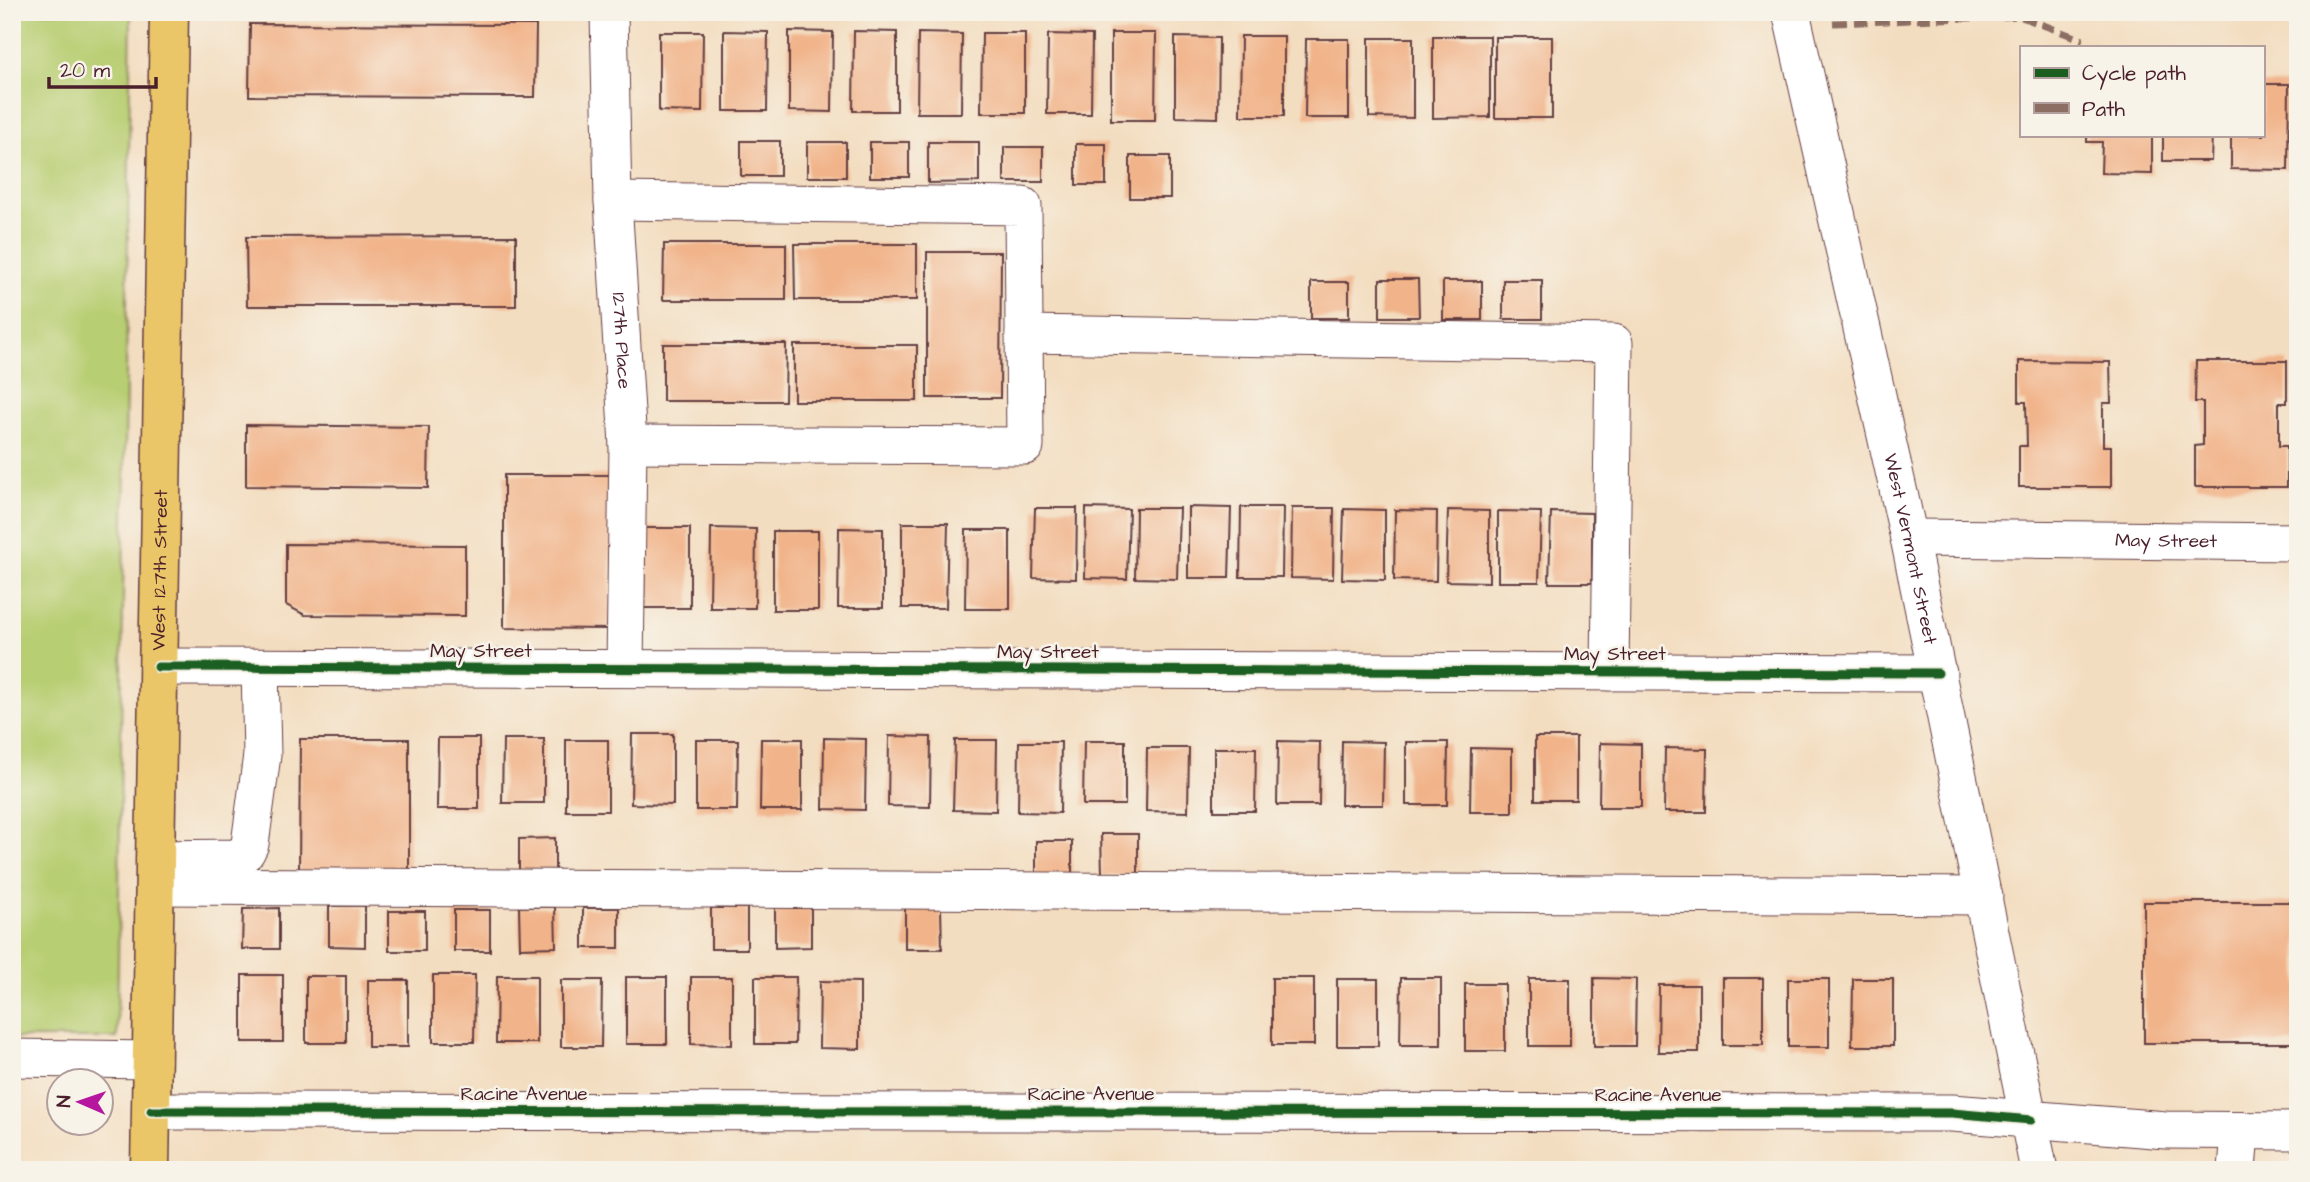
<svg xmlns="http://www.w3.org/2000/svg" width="2310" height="1182" font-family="'Architects Daughter',sans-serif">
<rect width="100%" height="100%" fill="#f7f3e8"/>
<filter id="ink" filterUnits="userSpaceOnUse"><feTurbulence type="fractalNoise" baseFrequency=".0143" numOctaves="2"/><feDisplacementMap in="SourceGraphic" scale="14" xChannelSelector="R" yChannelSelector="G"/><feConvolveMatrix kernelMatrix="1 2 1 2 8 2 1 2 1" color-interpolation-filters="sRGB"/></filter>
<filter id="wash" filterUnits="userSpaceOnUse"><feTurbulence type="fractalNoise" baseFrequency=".00686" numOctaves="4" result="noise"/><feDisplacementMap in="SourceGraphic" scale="28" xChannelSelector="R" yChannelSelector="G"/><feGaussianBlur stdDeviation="1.57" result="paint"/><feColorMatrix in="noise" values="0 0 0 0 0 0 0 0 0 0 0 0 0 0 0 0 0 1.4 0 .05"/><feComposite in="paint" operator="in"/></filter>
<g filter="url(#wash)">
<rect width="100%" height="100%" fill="#f3ddc0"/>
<!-- green -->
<path fill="#b8ce72" stroke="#81764e" stroke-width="2" d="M12,12h119l-14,1026h-105z"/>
<g id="blocks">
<!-- building -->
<path fill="#f1b389" d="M250,24l286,1 -1,72 -286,-1z
M724,31l44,1 -1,79h-43z
M789,31l44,1 -1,80 -43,-1z
M854,31l43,1v79h-44z
M659,32h44l-1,80 -43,-1z
M918,33l44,1 -1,79h-44z
M982,33h43v80h-44z
M1111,33h45l-1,87h-44z
M1048,34l44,1 -1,79h-44z
M1241,36h43v80h-44z
M1433,36h57v81l-57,1z
M1175,37l44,1 -1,80 -43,-1z
M1495,37h57v81h-57z
M1369,38h44v80l-44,-1z
M1306,39h43v79h-44z
M2263,84h26l-1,86 -57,-1v-34h32z
M2087,135h65v39l-51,-1 1,-31h-15z
M2163,135h49l-1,26h-48z
M741,141h39v35h-39z
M807,142h39v35h-39z
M870,142h39v35h-39z
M928,142h51v40l-51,1z
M1076,144h30v41h-30z
M1004,147h39v35h-39z
M1130,156h40v42h-40z
M516,236v70h-269l-1,-69z
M664,244h122v56h-123z
M794,244h123v56h-122z
M927,252h74l-1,146h-73z
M1380,279h38l1,38h-39z
M1503,280h39v39h-39z
M1443,281h39v39h-39z
M1311,282h38v36h-38z
M663,344h123l-1,57h-122z
M794,345h123v56h-123z
M2019,361l91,1 1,41h-8v43h8v41h-92v-41h8l-1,-44h-7z
M2196,361h91v42h-8v43h8v41h-92v-41l8,-1v-43h-8z
M246,425l183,2 -1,61 -182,-2z
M504,475h107l-1,154 -106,-1z
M1188,507l43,1 -2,70h-41z
M1241,507h42l-1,70h-42z
M1035,508h42l-1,71 -43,-1z
M1086,508l43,1 -2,70 -42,-1z
M1136,508h43l-2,71 -42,-1z
M1292,508h42l-1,71 -42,-1z
M1344,509l41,1v70l-43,-1z
M1395,510l42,1 -1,70 -42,-1z
M1448,510l41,1v71l-43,-1z
M1498,511l43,1 -2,70h-41z
M1551,512l41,1v70h-43z
M902,523h46l-2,85h-44z
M645,528h45v80h-46z
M711,528l45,1 -1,79h-45z
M839,528l44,1v79h-45z
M966,530h44v79h-45z
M773,531h45v79h-45z
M286,544l179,1v71l-160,-1 -19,-10z
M632,734h41v71l-42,-1z
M889,736l42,1 -1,70 -42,-1z
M1535,737h41v63h-41z
M438,738h41v71h-42z
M824,738l42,1 -1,71 -42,-1z
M300,739h109v136h-110z
M503,739h41v64h-42z
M761,739h41v71h-42z
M566,740h42v71h-42z
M696,740h42l-1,70h-41z
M955,740h42l-1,71 -43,-1z
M1084,741h41v64h-42z
M1278,741l42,1 -1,63h-42z
M1342,741l42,1 -1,63h-42z
M1019,742h42l-1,71 -42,-1z
M1406,742h42l-1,63h-41z
M1600,743l41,1v63h-42z
M1147,748h42l-1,64 -42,-1z
M1214,748h42l-1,63h-41z
M1471,748l41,1v63h-42z
M1665,748l42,1 -1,63h-42z
M1101,834h37v41h-36z
M555,838v41h-36v-40z
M1036,841h36v40h-36z
M2144,902h154v141h-154z
M329,906h36v41l-36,-1z
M519,907h36l1,40 -36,1z
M775,907h36v40l-36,1z
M279,908v41h-37l1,-40z
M583,908h36v40h-36z
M711,908h36v41h-36z
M905,908h36l1,41h-37z
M454,910h36v41h-36z
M389,911h36v40h-36z
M242,975h41v67h-41z
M433,975h42l-1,67h-41z
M306,976h40v67h-40z
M497,976h40v67h-41z
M626,977h41v67h-41z
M691,977h41v68l-41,-1z
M755,977h41l-1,67h-40z
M1272,978h42v67h-42z
M1401,978h40v67h-41z
M1594,978l42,1 -1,67h-41z
M1723,978h40v67h-40z
M1337,979h41v67h-41z
M1529,979h41v67h-41z
M1788,979h41v68h-41z
M1853,979h40v67h-41z
M368,980h40v67h-40z
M561,980h41l-1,67h-40z
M820,981l40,1v67l-41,-1z
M1465,984h40v67h-40z
M1659,985h40v67h-41z"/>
</g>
</g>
<g filter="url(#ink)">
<use href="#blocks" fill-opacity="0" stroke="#633c41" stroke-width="2"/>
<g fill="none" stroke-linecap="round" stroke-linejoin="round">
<!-- minor casing -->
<g stroke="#633c41" stroke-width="39">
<g id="minor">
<path id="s1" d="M609,12l4,189 15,243 -3,224"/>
<path id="s2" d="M1791,12l118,526 130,632"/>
<path d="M613,201l410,5 2,240 -397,-2"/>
<path d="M1024,334l590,9 -4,329"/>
<path id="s3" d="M1909,538l389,4"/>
<path d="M158,667l1780,6"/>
<path d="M155,859l81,-1 10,-6 4,-8 12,-89 -2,-87"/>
<path d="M155,886l1829,10"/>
<path d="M12,1058l140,2"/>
<path d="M151,1111l1801,2 214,17 132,1"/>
<path d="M2237,1170l3,-39"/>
</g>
</g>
<!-- major casing -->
<g stroke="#633c41" stroke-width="41">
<g id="major">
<path id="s4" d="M150,1170l19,-1158"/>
</g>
</g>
<!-- minor -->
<use href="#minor" stroke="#fff" stroke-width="37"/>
<!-- major -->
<use href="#major" stroke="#eac669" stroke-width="38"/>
<!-- quiet -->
<path stroke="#8d6e63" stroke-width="7" stroke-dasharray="14 7" stroke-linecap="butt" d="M1716,13l41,3
M1833,23l186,-7 64,24"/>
<!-- cycleway casing -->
<g stroke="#f7f3e8" stroke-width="13">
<path id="cycleway" d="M158,667l1780,6
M151,1111l1801,2 79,7"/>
</g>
<!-- cycleway -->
<use href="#cycleway" stroke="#1b5e20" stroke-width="9"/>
</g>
</g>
<g text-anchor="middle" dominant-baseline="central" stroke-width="5" stroke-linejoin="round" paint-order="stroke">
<!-- street labels -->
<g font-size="19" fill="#4a1f2b" stroke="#f7f3e8">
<text stroke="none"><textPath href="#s1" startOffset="329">127th Place</textPath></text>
<text stroke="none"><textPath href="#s3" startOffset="257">May Street</textPath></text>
<text stroke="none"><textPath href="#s2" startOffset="550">West Vermont Street</textPath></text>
<text stroke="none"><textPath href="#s4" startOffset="600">West 127th Street</textPath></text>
<text x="481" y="651">May Street</text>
<text x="1048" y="652">May Street</text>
<text x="1615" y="654">May Street</text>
<text x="524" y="1094">Racine Avenue</text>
<text x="1091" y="1094">Racine Avenue</text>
<text x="1658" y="1095">Racine Avenue</text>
</g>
</g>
<!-- margin -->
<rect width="2310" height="1182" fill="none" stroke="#f7f3e8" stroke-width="42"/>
<!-- legend -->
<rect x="2020" y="46" width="245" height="91" fill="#f7f3e8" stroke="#b29e9c" stroke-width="2"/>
<rect x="2034" y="68" width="35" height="10" fill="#1b5e20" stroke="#b29e9c" stroke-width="2"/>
<text x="2082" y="80" font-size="21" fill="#4a1f2b">Cycle path</text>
<rect x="2034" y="103" width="35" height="10" fill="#8d6e63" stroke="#b29e9c" stroke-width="2"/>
<text x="2082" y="116" font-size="21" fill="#4a1f2b">Path</text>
<!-- north arrow -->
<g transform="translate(80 1102) rotate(272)"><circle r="33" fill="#f7f3e8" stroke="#b29e9c" stroke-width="2"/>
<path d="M0-5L12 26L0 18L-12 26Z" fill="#b5179e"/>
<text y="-10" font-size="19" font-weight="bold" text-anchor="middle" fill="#4a1f2b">N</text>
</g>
<!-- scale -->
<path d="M49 77v10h107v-10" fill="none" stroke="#4a1f2b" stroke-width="3.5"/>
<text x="60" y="77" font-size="21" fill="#4a1f2b" stroke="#f7f3e8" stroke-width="5" paint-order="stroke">20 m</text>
</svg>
